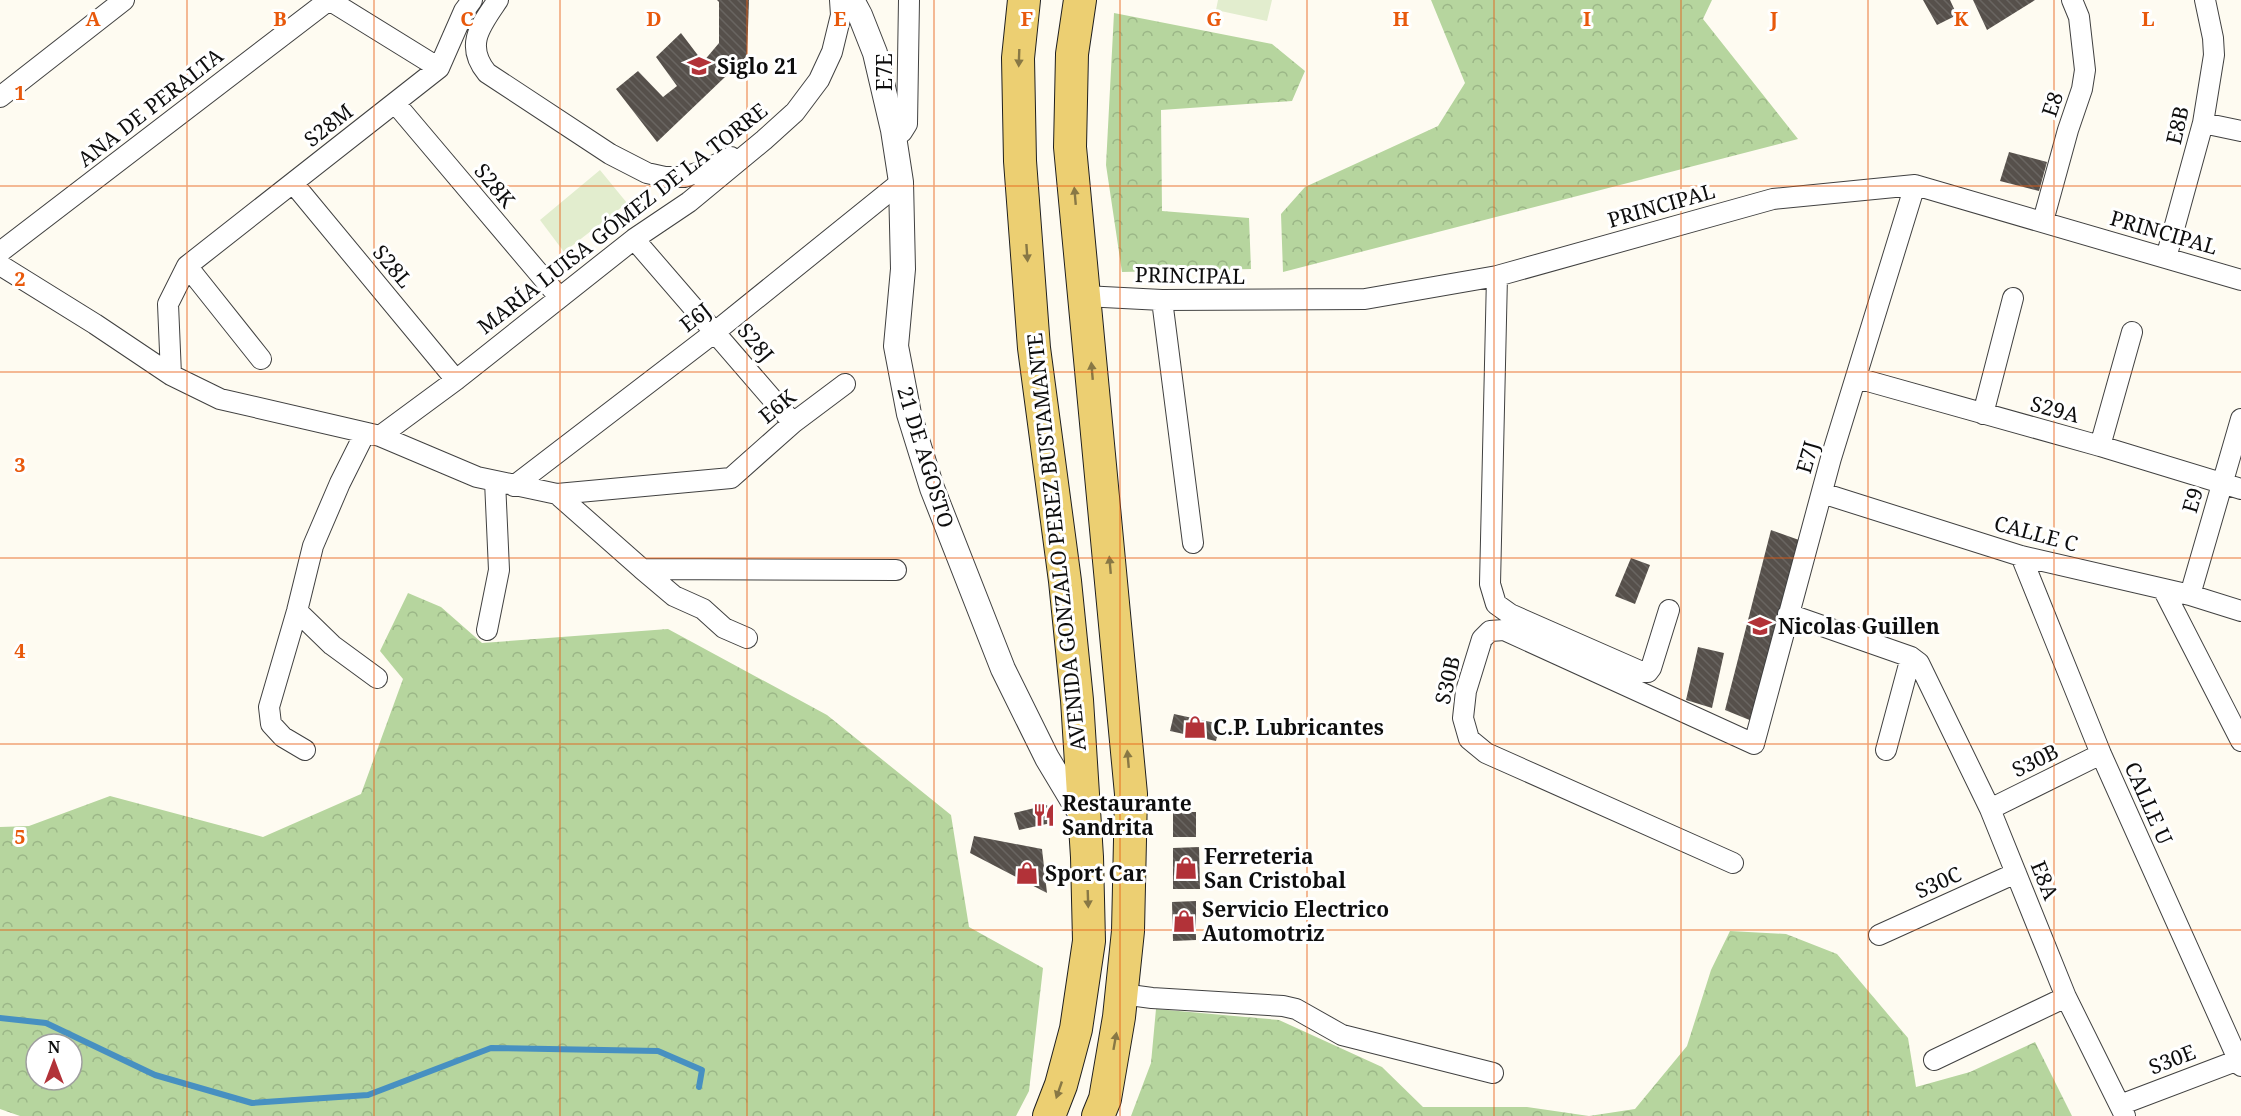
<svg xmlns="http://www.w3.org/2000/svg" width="2241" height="1116" font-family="'Noto Serif',serif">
<defs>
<pattern id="forest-crowns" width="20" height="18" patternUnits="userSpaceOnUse" patternTransform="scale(1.5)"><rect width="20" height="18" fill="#b6d59e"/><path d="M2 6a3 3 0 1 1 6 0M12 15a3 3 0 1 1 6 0" fill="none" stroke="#9bb687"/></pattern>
<pattern id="building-back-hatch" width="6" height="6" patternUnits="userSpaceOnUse" patternTransform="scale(1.5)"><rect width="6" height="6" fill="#56504b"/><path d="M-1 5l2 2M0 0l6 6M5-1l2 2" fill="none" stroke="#696561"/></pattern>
</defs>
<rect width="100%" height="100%" fill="#fefbf1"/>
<!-- forest -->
<path fill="url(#forest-crowns)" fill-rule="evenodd" d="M1431,0h281l-9,19 95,120 -515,133 -2,-58 24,-27 133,-61 27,-43z
M1114,13l158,31 33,27 -13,30 -131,9 1,101 87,7 2,51 -129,3 -16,-107z
M408,593l33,14 41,36 186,-14 159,86 124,100 18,112 74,41 -14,123 -13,25h-996l-20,-7v-282l29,-1 81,-30 153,41 98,-43 42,-115 -23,-28zM36,1044h36v36h-36z
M1730,931l56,3 51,20 71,84 8,49 54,-15 65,-30 37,74h-941l20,-53 5,-54 123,11 103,47 41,40h104l62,9 46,-7 52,-63 24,-76z"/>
<!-- pitch -->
<path fill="#e2edce" d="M1218,0h54l-5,21 -51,-11z
M600,170l27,33 -63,49 -24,-32z"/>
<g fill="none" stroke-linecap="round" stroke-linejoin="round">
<!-- stream -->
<path stroke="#4790c1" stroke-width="6" d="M0,1018l46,5 109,52 97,28 116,-8 123,-47 167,3 44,19 -3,17"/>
</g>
<!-- building -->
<path fill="url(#building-back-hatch)" d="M717,0h32l-2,56 -90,86 -41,-53 22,-18 25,26 14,-11 -21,-29 25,-24 22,29 16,-19v-41z
M1923,0h27l7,15 -20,10z
M1973,0h62l-48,30z
M2009,152l38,10 -8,29 -39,-10z
M1771,530l28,10 -47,181 -27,-11z
M1631,558l19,7 -15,39 -20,-8z
M1698,647l26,6 -12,55 -26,-8z
M1174,714l46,10 -4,17 -46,-10z
M1047,805l4,18 -32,7 -5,-17z
M1173,812h23v25h-23z
M974,836l68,13 5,44 -77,-40z
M1199,847l1,42h-27v-41z
M1196,901v39l-23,1 -1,-39z"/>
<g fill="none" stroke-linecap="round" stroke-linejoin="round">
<!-- minor casing -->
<g stroke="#414141" stroke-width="22">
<path id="minor" d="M498,0c-17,25 -34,45 -11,73l123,81 37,19 18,4h19l19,-6 28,-14
M0,97l124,-97
M395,103l164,194
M2203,123l38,8
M894,137l8,-5 5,-8 2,-124
M293,183l163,197
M2043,221l25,-91 14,-41 3,-19 -6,-53 -7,-17
M634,239l159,184
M0,252l329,-252 110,68
M2166,258l37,-135 11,-68 -1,-17 -8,-38
M0,265l95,59 76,51 49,24 160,37 97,41 80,17 85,75 254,1
M187,266l74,93
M1497,276l-7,308 6,20 14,10 132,58h6l3,-4 18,-58
M1084,296l78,4 203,-1 132,-23 276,-77 142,-14 326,95
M1162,300l31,243
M171,375l-3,-71 19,-38 252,-198 25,-57 8,-11
M1857,378l243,68 141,43
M1983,414l30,-116
M380,436l76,-56 178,-141 55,-37 75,-62 31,-28 24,-32 13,-28 9,-37 -1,-15
M2100,446l32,-114
M514,486l201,-154 186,-150
M1822,493l199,63 169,39 51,16
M557,494l174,-16 62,-55 52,-39
M2021,556l80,198 140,312
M642,569l32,27 29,13 21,19 23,10
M2163,589l78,152
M2190,595l51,-176
M297,611l35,34 45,33
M1788,614l123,43 8,6 71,146 76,188 59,119
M487,630l12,-60 -4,-89
M305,750l-22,-13 -12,-13 -2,-17 28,-96 16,-65 27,-63 25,-50
M1886,750l25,-93
M1990,809l111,-55
M1733,863l-247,-110 -17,-14 -6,-21 3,-27 16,-52 8,-8 14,-1 250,114 77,-286 84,-273
M1879,935l137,-62
M1122,994l30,4 131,8 13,3 46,26 151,38
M1934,1060l132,-63
M2120,1105l121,-46"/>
</g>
<!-- tertiary casing -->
<g stroke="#414141" stroke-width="26">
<path id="tertiary" d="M852,0l8,15 15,38 18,77 8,52 2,87 -7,77 13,68 23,74 71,181 44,89 36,60"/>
</g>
<!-- primary casing -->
<g stroke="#1f1f1f" stroke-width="34">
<path id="primary" d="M1024,0l-6,58 2,103 14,187 31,233 12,119 10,157 2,84 -13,88 -15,56 -12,31
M1080,0l-8,54 -2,93 61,647 -3,137 -9,86 -14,82 -7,17"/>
</g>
<!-- minor -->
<use href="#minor" stroke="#fff" stroke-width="20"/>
<!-- tertiary -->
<use href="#tertiary" stroke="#fff" stroke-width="24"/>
<!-- primary -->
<use href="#primary" stroke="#eccf72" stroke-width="32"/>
</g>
<!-- one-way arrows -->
<defs><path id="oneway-solid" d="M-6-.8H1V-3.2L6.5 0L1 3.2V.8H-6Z" transform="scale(1.5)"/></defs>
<g fill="#887845">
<use href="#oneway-solid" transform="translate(1019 58) rotate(92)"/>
<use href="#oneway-solid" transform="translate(1075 196) rotate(-95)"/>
<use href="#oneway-solid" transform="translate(1027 253) rotate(86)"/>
<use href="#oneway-solid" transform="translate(1092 371) rotate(-95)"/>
<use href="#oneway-solid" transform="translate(1110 565) rotate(-95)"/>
<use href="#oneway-solid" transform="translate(1128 759) rotate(-95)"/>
<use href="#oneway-solid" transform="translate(1088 899) rotate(88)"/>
<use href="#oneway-solid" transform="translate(1115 1041) rotate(-80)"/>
<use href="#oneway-solid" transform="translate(1059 1090) rotate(109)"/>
</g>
<!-- grid -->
<path fill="none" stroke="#e8590c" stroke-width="1.5" stroke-opacity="0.55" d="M187,0v1116M374,0v1116M560,0v1116M747,0v1116M934,0v1116M1120,0v1116M1307,0v1116M1494,0v1116M1681,0v1116M1868,0v1116M2054,0v1116M0,186h2241M0,372h2241M0,558h2241M0,744h2241M0,930h2241"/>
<!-- icons -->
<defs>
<g id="university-bare" transform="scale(1.8)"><path d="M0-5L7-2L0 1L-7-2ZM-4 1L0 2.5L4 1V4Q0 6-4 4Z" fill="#b23238" stroke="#fff" stroke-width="2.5" paint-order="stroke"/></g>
<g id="school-bare" transform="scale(1.8)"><path d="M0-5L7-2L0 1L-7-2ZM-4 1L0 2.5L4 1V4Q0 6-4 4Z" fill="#b23238" stroke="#fff" stroke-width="2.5" paint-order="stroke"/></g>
<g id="shop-bare" transform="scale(1.8)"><path d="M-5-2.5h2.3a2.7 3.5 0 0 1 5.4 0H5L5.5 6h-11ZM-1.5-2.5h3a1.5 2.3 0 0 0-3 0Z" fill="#b23238" stroke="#fff" stroke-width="2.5" paint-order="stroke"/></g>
<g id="restaurant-bare" transform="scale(1.8)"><path d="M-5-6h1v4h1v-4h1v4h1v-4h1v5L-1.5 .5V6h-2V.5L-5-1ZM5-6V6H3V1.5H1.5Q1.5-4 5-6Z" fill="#b23238" stroke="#fff" stroke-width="2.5" paint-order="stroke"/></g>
</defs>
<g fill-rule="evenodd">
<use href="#university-bare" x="699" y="66"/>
<use href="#school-bare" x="1760" y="626"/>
<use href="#shop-bare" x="1195" y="727"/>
<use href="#restaurant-bare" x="1044" y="815"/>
<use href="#shop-bare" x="1186" y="868"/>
<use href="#shop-bare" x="1027" y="873"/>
<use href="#shop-bare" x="1184" y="921"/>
</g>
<g text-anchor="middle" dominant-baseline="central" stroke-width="6" stroke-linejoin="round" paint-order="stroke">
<!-- poi labels -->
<g font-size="21" font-weight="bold" fill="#0e0e0e" stroke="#fff" text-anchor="start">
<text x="717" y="66">Siglo 21</text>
<text x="1778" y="626">Nicolas Guillen</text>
<text x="1213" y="727">C.P. Lubricantes</text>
<text x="1062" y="803">Restaurante<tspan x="1062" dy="24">Sandrita</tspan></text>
<text x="1204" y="856">Ferreteria<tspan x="1204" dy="24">San Cristobal</tspan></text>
<text x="1045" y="873">Sport Car</text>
<text x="1202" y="909">Servicio Electrico<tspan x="1202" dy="24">Automotriz</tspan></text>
</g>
<!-- street labels -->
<g font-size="21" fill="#0e0e0e" stroke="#fff">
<text transform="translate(884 72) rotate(-90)">E7E</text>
<text transform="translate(2052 104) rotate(-71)">E8</text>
<text transform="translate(150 107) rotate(-38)">ANA DE PERALTA</text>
<text transform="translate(328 125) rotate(-38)">S28M</text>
<text transform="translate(2177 125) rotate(-77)">E8B</text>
<text transform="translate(495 185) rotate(50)">S28K</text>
<text transform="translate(1661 205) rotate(-16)">PRINCIPAL</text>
<text transform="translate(622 218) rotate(-38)">MARÍA LUISA GÓMEZ DE LA TORRE</text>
<text transform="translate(2164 232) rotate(16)">PRINCIPAL</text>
<text transform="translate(393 266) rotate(50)">S28L</text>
<text transform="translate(1190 275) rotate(1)">PRINCIPAL</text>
<text transform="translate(695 317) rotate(-38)">E6J</text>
<text transform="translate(756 342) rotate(50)">S28J</text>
<text transform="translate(777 406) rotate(-39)">E6K</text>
<text transform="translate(2055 409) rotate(15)">S29A</text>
<text transform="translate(926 457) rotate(73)">21 DE AGOSTO</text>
<text transform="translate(1807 457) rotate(-74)">E7J</text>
<text transform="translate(2192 500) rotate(-74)">E9</text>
<text transform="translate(2036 533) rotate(15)">CALLE C</text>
<text transform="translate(1056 542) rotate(-96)">AVENIDA GONZALO PEREZ BUSTAMANTE</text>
<text transform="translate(1447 680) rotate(-77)">S30B</text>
<text transform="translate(2035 760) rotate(-26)">S30B</text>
<text transform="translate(2149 803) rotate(66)">CALLE U</text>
<text transform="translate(2045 880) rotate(68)">E8A</text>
<text transform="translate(1938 882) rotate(-24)">S30C</text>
<text transform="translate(2172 1059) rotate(-21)">S30E</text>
</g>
</g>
<g font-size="20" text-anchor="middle" font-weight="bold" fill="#e8590c" stroke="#fff" stroke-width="6" stroke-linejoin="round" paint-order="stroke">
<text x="93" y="26">A</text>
<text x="280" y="26">B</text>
<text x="467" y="26">C</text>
<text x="654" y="26">D</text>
<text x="840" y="26">E</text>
<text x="1027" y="26">F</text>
<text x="1214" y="26">G</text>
<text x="1401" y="26">H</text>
<text x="1587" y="26">I</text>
<text x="1774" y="26">J</text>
<text x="1961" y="26">K</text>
<text x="2148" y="26">L</text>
<text x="20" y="100">1</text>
<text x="20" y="286">2</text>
<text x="20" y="472">3</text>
<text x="20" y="658">4</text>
<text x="20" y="844">5</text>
</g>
<!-- north arrow -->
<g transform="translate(54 1062)"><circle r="28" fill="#ffffff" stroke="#9f9f9f" stroke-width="1.5"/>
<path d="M0-4.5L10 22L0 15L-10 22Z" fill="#b23238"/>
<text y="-9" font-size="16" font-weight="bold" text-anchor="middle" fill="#0e0e0e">N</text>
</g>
</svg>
